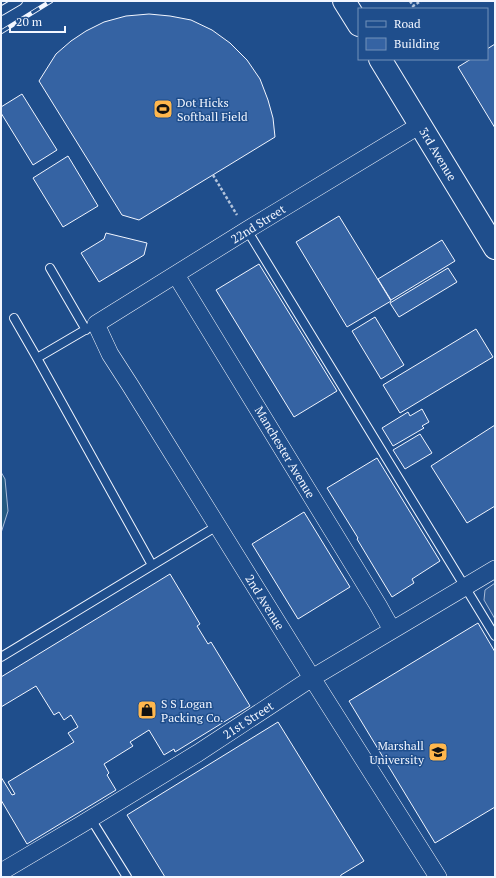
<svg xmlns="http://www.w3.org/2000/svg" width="496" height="878" font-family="'PT Serif',serif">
<rect width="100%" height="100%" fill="#1f4e8c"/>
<!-- green -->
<path fill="#245a82" stroke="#a8bbd7" d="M1,472l4,7 3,32 -7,22z"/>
<!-- parking -->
<path fill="#305b95" stroke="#a8bbd7" d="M495,583v36l-11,-19 1,-10z"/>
<!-- building -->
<path fill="#3563a3" stroke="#f2f6ff" d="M149,14l21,2 21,4 21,10 18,13 17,17 13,19 8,21 5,18 2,19 -136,83 -17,-5 -83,-134 17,-27 15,-13 15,-10 18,-9 22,-6z
M495,44v84l-37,-61 13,-8h16v-10z
M22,94l35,56 -24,15 -32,-52v-6z
M68,156l30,50 -35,21 -30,-49z
M339,216l52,85 -44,26 -51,-85z
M106,233l41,10 -3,12 -45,27 -18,-29 23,-14z
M442,240l13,21 -64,39 -13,-21z
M259,264l78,127 -43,26 -78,-127z
M448,268l9,14 -58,35 -9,-14z
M375,317l29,48 -23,14 -29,-48z
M476,329l17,28 -93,56 -17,-28z
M422,409l7,13 -7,4 2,2 -31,18 -11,-18 26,-16 2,4z
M495,425v81l-28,17 -36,-57z
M420,434l12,19 -27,16 -12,-19z
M377,458l63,103 -28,18 2,4 -22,14 -35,-58 1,-1 -31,-50z
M304,512l46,75 -52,32 -46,-75z
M170,574l30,50 -3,2 11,18 3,-2 39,64 -75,46 -1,-3 -10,6 -15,-25 -19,12 3,4 -29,18 5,9 -2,2 9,15 -89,54 -26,-44v-23l11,18 3,-1 -7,-12 66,-40 -6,-9 10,-6 -7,-12 -7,5 -5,-8 -5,3 -18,-29 -35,21v-30z
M478,623l17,29v155l-60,36 -86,-142z
M278,722l86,139 -23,14 -1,2h-175l-38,-62z"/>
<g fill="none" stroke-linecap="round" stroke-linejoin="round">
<!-- service casing -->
<g stroke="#f2f6ff" stroke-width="10">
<path id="service" d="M1,11l17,-10
M247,230l248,406
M50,268l36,62
M14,318l23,40 115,207
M37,358l53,-31
M1,657l216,-131
M91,819l36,58"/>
</g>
<!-- minor casing -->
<g stroke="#f2f6ff" stroke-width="18">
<path id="minor" d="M420,125l-173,105 -151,94 14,30 20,31 182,293 126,199
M176,275l202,330 14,25
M1,872l81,-48 116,-71 114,-75 183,-109"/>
</g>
<!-- primary casing -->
<g stroke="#f2f6ff" stroke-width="24">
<path id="primary" d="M344,1l15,24
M380,59l115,189"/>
</g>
<!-- path -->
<path stroke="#b3c4dc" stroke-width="2.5" stroke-dasharray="3 2" stroke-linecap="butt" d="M410,1l3,5 8,-5
M213,175l24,40"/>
<!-- service -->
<use href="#service" stroke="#1f4e8c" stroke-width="8"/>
<!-- minor -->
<use href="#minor" stroke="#1f4e8c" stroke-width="17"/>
<!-- primary -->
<use href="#primary" stroke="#1f4e8c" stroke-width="22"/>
<!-- rail casing -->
<g stroke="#f2f6ff" stroke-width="4.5">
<path id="rail" d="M1,32l50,-31"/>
</g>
<!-- rail -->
<use href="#rail" stroke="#1f4e8c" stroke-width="3" stroke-dasharray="9" stroke-linecap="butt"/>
</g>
<!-- icons -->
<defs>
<g id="stadium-square" transform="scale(1)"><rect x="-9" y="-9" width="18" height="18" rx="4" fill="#ffb74d" stroke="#1f4e8c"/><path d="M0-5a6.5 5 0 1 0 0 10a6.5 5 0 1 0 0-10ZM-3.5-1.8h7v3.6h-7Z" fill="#111"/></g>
<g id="shop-square" transform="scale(1)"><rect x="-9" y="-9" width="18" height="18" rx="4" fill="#ffb74d" stroke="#1f4e8c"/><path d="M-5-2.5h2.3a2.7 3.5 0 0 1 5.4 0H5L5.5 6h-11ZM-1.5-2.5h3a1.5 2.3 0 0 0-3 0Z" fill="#111"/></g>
<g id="university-square" transform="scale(1)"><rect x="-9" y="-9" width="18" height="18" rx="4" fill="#ffb74d" stroke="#1f4e8c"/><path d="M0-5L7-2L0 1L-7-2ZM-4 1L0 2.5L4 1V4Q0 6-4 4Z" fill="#111"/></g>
</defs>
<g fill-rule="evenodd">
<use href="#stadium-square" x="163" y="109"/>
<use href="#shop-square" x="147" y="710"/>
<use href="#university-square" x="438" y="752"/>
</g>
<g text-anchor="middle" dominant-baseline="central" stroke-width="3" stroke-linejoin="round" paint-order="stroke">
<!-- poi labels -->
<g font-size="12" fill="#f2f6ff" stroke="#1f4e8c" text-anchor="start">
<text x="177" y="102">Dot Hicks<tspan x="177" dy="14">Softball Field</tspan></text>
<text x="161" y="703">S S Logan<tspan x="161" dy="14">Packing Co.</tspan></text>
<text x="424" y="745" text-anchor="end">Marshall<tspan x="424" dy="14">University</tspan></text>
</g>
<!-- street labels -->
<g font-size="12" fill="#f2f6ff" stroke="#1f4e8c">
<text transform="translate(438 154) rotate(59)">3rd Avenue</text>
<text transform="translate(258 224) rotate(-32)">22nd Street</text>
<text transform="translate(285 452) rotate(59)">Manchester Avenue</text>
<text transform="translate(265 602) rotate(58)">2nd Avenue</text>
<text transform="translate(248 720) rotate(-33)">21st Street</text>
</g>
</g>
<!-- border -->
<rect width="496" height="878" fill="none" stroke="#f2f6ff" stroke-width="4"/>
<!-- legend -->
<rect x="358" y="8" width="130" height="52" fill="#1f4e8c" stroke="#7391ba"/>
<rect x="366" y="21" width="20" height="6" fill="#1f4e8c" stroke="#7391ba"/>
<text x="394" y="28" font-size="12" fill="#f2f6ff">Road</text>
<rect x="366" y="38" width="20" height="12" fill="#3563a3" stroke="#7391ba"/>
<text x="394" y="48" font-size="12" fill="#f2f6ff">Building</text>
<!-- scale -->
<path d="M10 26v6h55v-6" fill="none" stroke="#f2f6ff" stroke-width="2"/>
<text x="16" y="26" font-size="12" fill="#f2f6ff" stroke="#1f4e8c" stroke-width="3" paint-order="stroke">20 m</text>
</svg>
